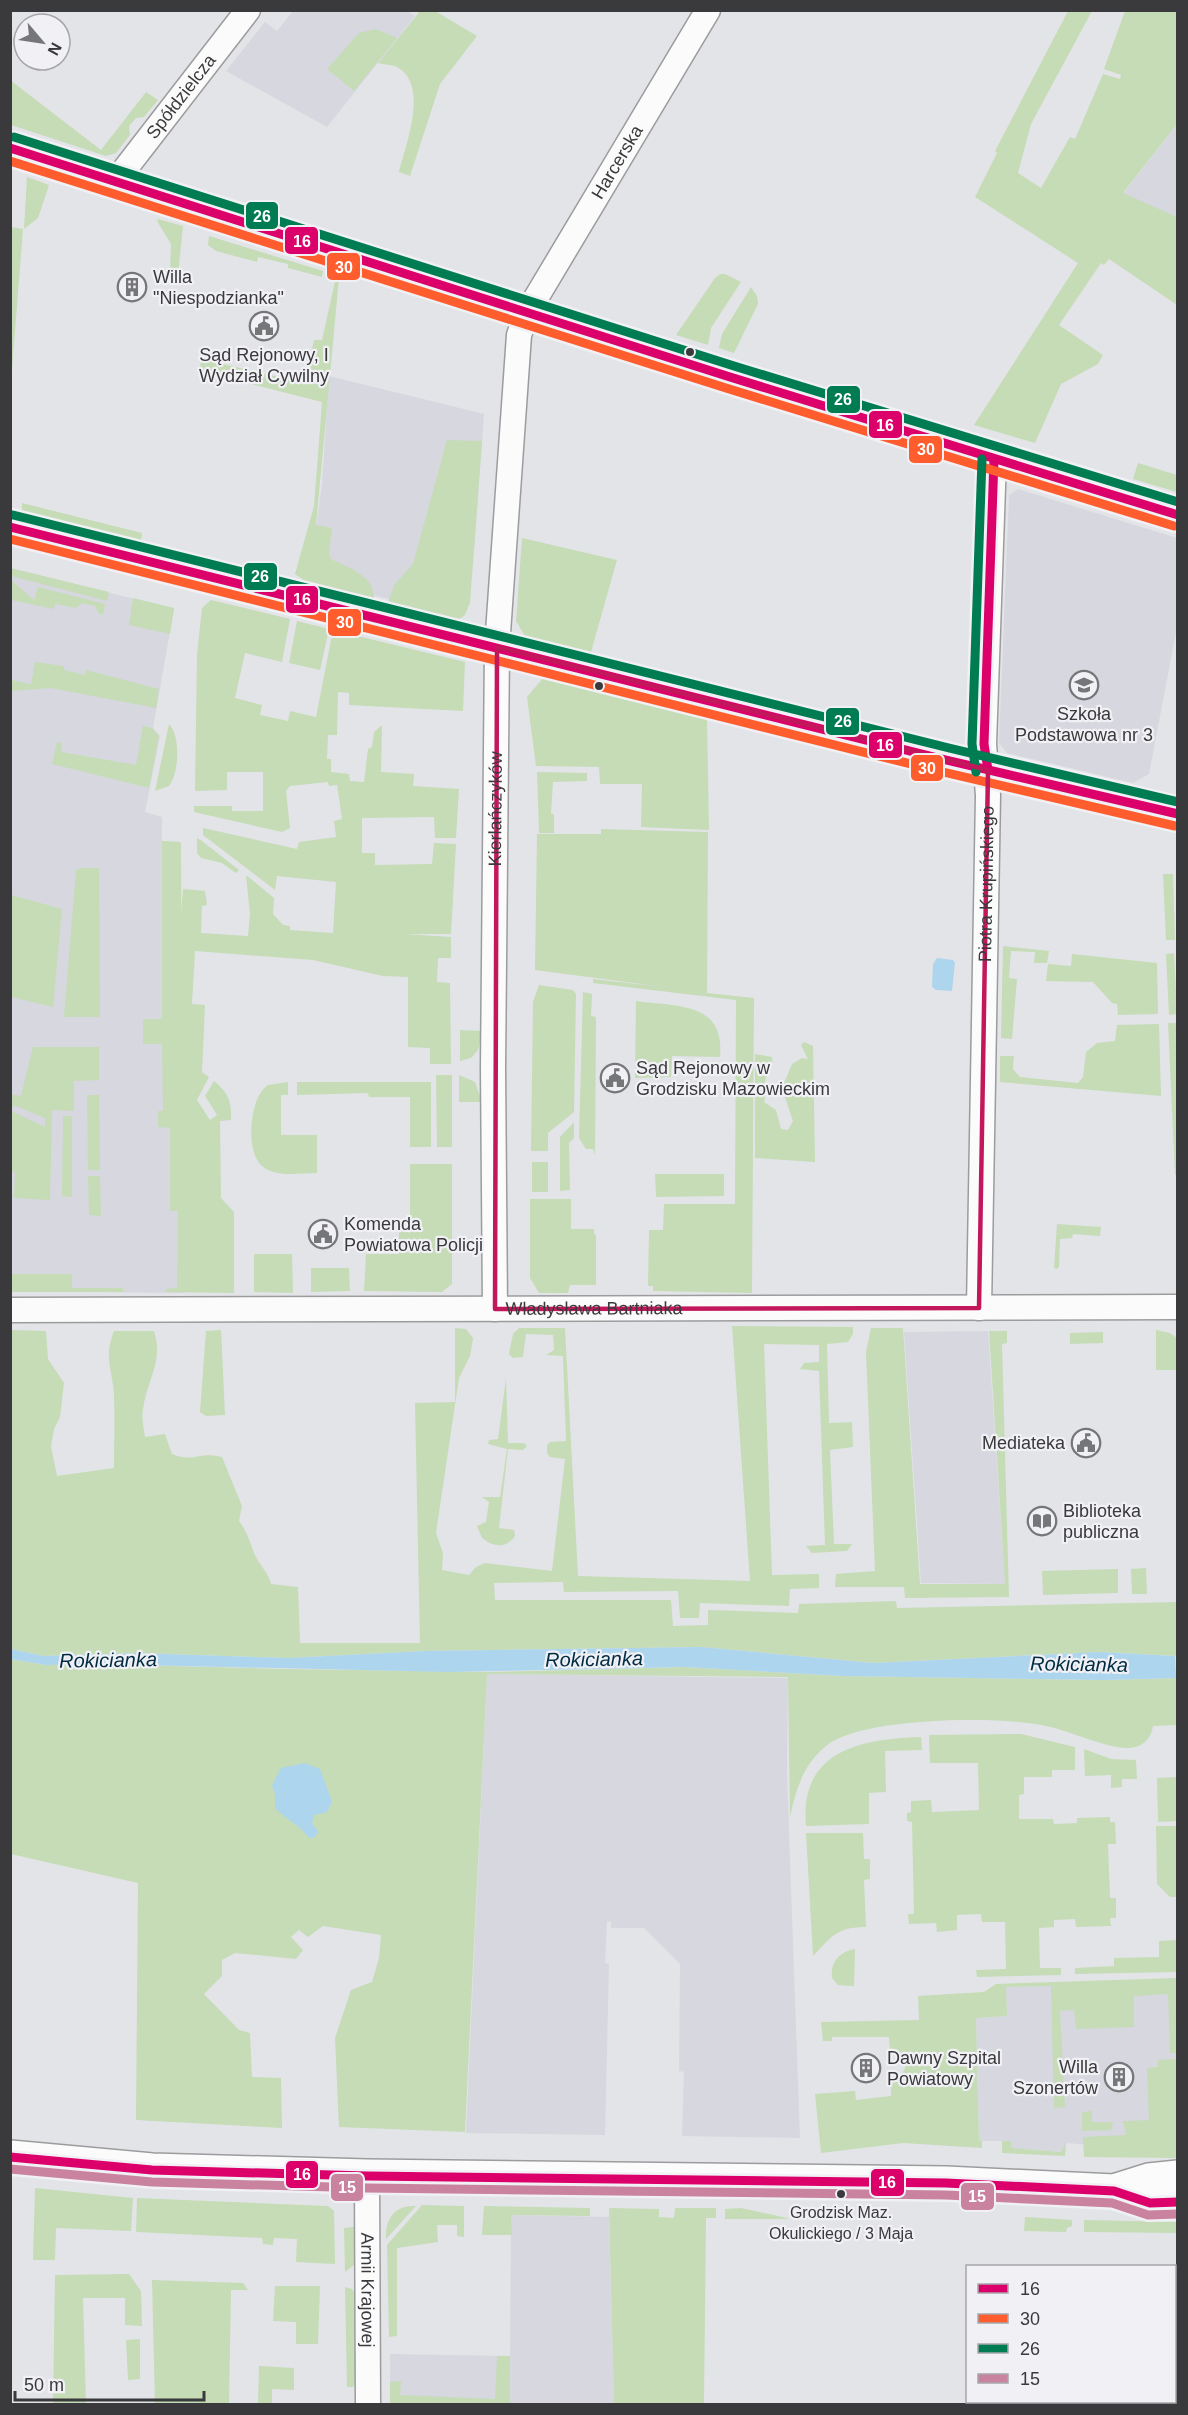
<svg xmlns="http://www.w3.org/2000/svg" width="1188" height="2415" font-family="Arial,sans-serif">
<rect width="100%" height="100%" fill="#e3e4e7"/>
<!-- built -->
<path fill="#d7d7df" d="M293,11h114l8,5 -88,111 -101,-56 39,-49 12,9z
M1177,124v93l-54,-23z
M329,376l155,38 -11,152 -41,-6 -24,44 -99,-25 13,-95z
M1018,489l159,49v89l-28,147 -16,9 -126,-30 -8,-10 10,-248z
M11,568l163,41 -21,119 7,8 -15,76 17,5v24l19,1 2,451 -172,-2z
M988,1331l17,253 -84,-1 -17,-251z
M487,1674l301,4 -1,96 13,364 -118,-2 2,-64 -5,-1 1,-107 -36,-36h-33v-6l-4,-1 -2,42 4,1 -4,171 -139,-2z
M1177,1982v171l-110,-10 -6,9 -49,-4 -1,-7h-32l-3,-123 30,-2v-29z
M511,2215l98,2 5,187h-224v-50l120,2z"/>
<!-- green -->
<path fill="#c5dcb7" d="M420,11h15l42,25 -37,48 -30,92 -11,-4c6,-26 31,-87 -2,-105 -6,-3 -13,-2 -19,-4z
M1068,11h24l-61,113 -13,49 23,15 29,-51 5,2 28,-65 17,5 1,-4 -17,-6 21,-58h52v113l-54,69 54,24v88l-68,-46 -5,6 -3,-2 -42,62 44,30 -5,9 -37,20 -26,59 -61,-18 104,-162 -103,-66 22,-44 -2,-2z
M376,29l21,9 -43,53 -27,-22 32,-36z
M10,80l91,70 45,-58 12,8 -14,17 -8,1 -7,8 1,9 -14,18 -10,3 -95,-31z
M27,177l22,8 -11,33 -14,11z
M158,219l25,7 -5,49 -8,-3 1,-28 -14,-23z
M11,227l12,2 -12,153 -1,-148z
M209,236l114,35 -1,6 -34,-9v-4l-30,-7 -1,5 -41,-11 -8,-6z
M720,274h5l16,8 -30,46 -3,17 -32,-10 39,-57z
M336,277l3,1 -23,247 16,3 -3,26 2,5c18,9 44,17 43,40l-66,-16 -13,-9 19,-68 8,-104 -122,-31 1,-12 104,24 9,-43h8z
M751,287l6,9 1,8 -24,49 -15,-5 3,-14z
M447,440l35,1 -12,162 -5,12 -6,4 -71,-17 7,-18 18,-20z
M1138,463l39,12v17l-44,-13z
M979,480h4l-11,257h-3z
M22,503l120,30 -1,8 -119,-29z
M522,538l95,22 -26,92 -66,-16 -9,-15z
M10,568l99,24 -2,9 -96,-25z
M11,580l23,20 4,-13 67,17 -2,11 -5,-2 -3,-7 -13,-3 -6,5 -21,-4 -1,5 -43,-9z
M133,598l41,10 -4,26 -41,-9z
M211,600l79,19 -8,43 -37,-9 -10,45 27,7 -2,10 28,6 2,-10 26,6 17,-87 132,32 -2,49 -114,-6v-12l-11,-1 -1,43h-9l-1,24h4v13l18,2 1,7 14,1 4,-33 4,-2 2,-15 8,-7 -1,47 33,2 -1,12 46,3 -3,49h-21l-1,-21 -72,1v35h13v12l57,-1 2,-21 22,1 -5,90h-46l46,3v21h-13l-1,24 13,1 1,81h-21v-16l-22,-1v-70l-25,-1 -70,-16 -118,-9 -3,53 13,1 -3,67 7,5 -12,23 13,20 7,-5 -12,-19 9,-15c14,11 18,21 17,39l-11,1 1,77 13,14v81l-68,-1v-3l11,-1 1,-77h-8v-83l-12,-1v-16h5l-1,-67h-19v-25h19v-178l19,1v72l2,-25 22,2 2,14 -5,1 -1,27 47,3 2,-22 -4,-39 28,23 -1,16 10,11 7,1v4l43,3 3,-51 -59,-6 -2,14 -72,-55v-7l94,21 2,-7 37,-5 -2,-16 8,-2 -5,-34 -8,1 -1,-4 -38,4 -4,5 4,37 -8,4 -88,-20v-6h38v5h31v-39h-36v18l-32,1 2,-137 5,-46z
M297,621l32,8 -9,41 -31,-7z
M35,662l29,4v4l21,5 1,-5 73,19 -3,19 -105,-20 -40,3v-11l20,4z
M543,678l164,41 2,111 -68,-3 1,-43h-42l-1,-17 -63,-1 -9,-69z
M169,724c12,12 10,49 0,62l-14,5z
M143,726l9,2 7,8 -10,52 -97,-24 5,-22 5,1 -1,9 75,13z
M537,772l50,1v8l-34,1 -2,32h3v19h-15z
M601,829l107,3 -1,161 47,5 -2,295 -99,-2v-5h-5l1,-56h14l1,-26h71l1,-204 -143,-17v-4l71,8 -129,-17 2,-136h64z
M197,838l5,3 37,29 -3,3 -14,-10 -21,-5 -4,-5z
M82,868h17l1,149h-36l12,-147z
M1163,874h10l2,66h-9z
M11,895l51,14 -9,98 -42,-10z
M1003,946l46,5 -2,12h-13l1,-11 -24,-1 -2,27 8,1 -5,60 -11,-1z
M1174,953l3,61 -8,1 -3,-61z
M1072,954l85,9 1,51 -40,1 -1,-11 -5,-1 -19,-21 -47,-1 2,-17 23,2z
M539,985l34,5 3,4 -2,118 -26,21v18h-17l2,-149z
M583,992l9,2 -1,22 5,1 -1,138 -2,-6h-7l-7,-11z
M636,1001c41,6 89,0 84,56l-48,-1 -1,21 -36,1z
M1168,1023h9v152h-2z
M1159,1024l2,72 -161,-14v-26h14l-1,13 7,8 58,6 5,-6 3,-25 11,-9 18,-2 2,-16z
M460,1030l23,1 -5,19 -7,8 -11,3z
M804,1042l9,4 2,116 -60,-4v-104l17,3c2,11 -6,16 -7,25 -1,7 1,13 -1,20l12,8 5,19 7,1 5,-9 -11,-33 10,-24 10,-6 6,1 -7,-14z
M33,1047h66v33l-25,1v30l-22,-1 -2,90 -36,-2 1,-26 -4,-1v-60l34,16v-9l-31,-13 -3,6v-17l10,2z
M436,1075h16v72h-15z
M459,1075l16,7 7,20h-23z
M288,1082v13h-7v40h36v38c-17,0 -41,5 -55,-7 -17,-14 -13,-69 6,-81z
M297,1082h134v65h-21v-50h-41l-1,-4 -71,2z
M87,1095h12l1,75h-12z
M63,1116h9v81l-10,-1z
M574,1122v16l-5,5 1,47 -10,1v-54z
M532,1162h16v30h-16z
M410,1164h42v120l-10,8 -78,-1 2,-37h33v-32h11z
M655,1174h69v22l-68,1z
M88,1176h12l1,40 -12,-1z
M530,1199h41v30h23v5l2,1v50h-26l-2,8h-29l-9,-15z
M1057,1224l44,3 -1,9 -27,-2 -1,4 -12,1 -1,28 -2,2 -3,-1z
M254,1254h38l1,39 -39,-1z
M311,1268h38l1,23 -39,1z
M11,1274h61v14h51v4h-112z
M732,1326l121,1v7l-5,8 -21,2 2,79 23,-1 1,25 -23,3 4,94h18l-5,7 -35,2 -6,-7 19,-1 -6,-174 -19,-2 4,-6 15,-1v-17l-55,-1 8,231 47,-1v14l-29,1 -1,17 -89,-3 -1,15h-19l-2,-27 -114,1 -1,-10 -69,1 1,17h176l2,26 35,-1v-15l90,3 1,-9 97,-3 1,7 281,-6v54l-79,-4 -225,11 -173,-16 -276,4 -137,7 -153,-5 -92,3 -32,-7v-319l35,1 2,28 16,24 -4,34 -6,12 -3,17 6,30 57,-8c0,-24 1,-48 0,-72 -1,-26 -11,-37 0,-65h40c10,29 -7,49 -11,78 -2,9 1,19 2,28l20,-3 7,20c23,9 27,-3 50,3l20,49 -3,15c9,12 11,22 16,34 5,11 13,17 16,29l27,3 2,56h120l-5,-240 40,-1v-74l11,1 7,9 -3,18 -11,22 -23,155 7,20 -1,17 27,5 7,-8 9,-4 67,8 13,-112 -15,-2 -3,-4v-8l3,-3 16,-1 -3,-85 -17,-1 8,-5 -1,-15 -27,-1 -3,23 -10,1 -4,-4 4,-20 6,-6h46l13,248 172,5z
M871,1328h32l17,256h85l-16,-253h18v12l-5,1 7,253 -104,1 -1,-11h-69l1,-13 39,-3 -9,-219z
M221,1330l4,85 -19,1 -6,-4 6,-81z
M1156,1330l14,3 7,5v32h-21z
M1103,1332v11l-33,1v-11z
M506,1378l2,65h16l3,3 -4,4 -15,-1 -9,79 15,2 1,6c-9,13 -22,11 -33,2l-5,-12 9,-4 3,-20 -7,-5h18l7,-48 -19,-5 1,-4 9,-1z
M1146,1568l1,26h-15l-1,-25z
M1118,1569v24l-75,2 -1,-24z
M10,1659l36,6 48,-1 192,5 201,3 198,-5 158,9 261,4 73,-2v47l-24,1c-2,13 -10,21 -24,22 -22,1 -63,-19 -88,-23 -44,-9 -181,-8 -215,21 -23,19 -30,43 -36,71l-2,-140 -301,-3 -22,458 -126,-5 -4,-89 16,-48 21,-8 7,-24 2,-23 -58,-9 -15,11 -9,-7 -8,7 12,13 -7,9 -61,-6 -13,7v16l-18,18 35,36 11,3 2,44 29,1 1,50 -146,-8 2,-237 -127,-29z
M1021,1734l54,13v23h-23v7h-28v17l-5,1v24h34l1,5 23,-1v-5l33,-1v5h5l1,22h-8l2,54h6v20h-6l1,8 -35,1 -1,-8 -21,1v7l-15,1 1,40h21v7l-84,2 -1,-7 30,-1 -1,-47h-23l-1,-8 -24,1v15l-20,2 -1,-9 -27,1 -1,-10h6l-2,-92 -5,-1v-8l4,-1v-11l20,-1 1,12 47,-2 -1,-47h-48l-1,-28z
M921,1737l1,13 -37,1 1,41 -17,1v31l-63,2c-7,-76 55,-87 115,-89z
M1084,1749l27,10 25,1 1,19h-15v8l-11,1v-13l-26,1z
M1177,1777v44l-19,1 -1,-44z
M1156,1826h21v71h-7l-13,-13z
M806,1833h57l1,26h6v20l-6,1 2,47c-29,0 -34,9 -53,29z
M1177,1940v32l-102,2v-6l39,-2v-8l45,-1v-16z
M855,1949l-1,37 -16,-1 -6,-7c-2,-16 7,-26 23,-29z
M1177,1978v75h-7l-2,-59 -34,2v31l-58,2 -2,-19 -14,1 5,96 -11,1 -3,-122 -45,1 1,29 -31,2 3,122 3,1v7l-79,-5 -82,10 -6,-59 40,-3 1,9 35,-4v-16l9,-2 6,-12 -8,-12 -8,-2 -1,-15h-57v4h-9l-2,-19 98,-2 -1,-24 66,-4 12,-8z
M1177,2059v99l-93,-1 -1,-20 43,-2 -3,-14 26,-1 -2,-52 11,-1v-7z
M1092,2111v11h21l-2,8 -29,1v-19z
M1002,2141h9l1,7 49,4 5,-9 -1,13 -63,-3z
M35,2188l98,10 -2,33 -75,-3 -1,32h-22z
M137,2198l191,8 6,5 1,53 -39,-2 1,-23 -23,-1 -1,7 -10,-1 -1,-6 -126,-6z
M422,2205l42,1v31l-7,-1v-11h-20l1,17 -41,6v88l-8,1 -2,-92z
M416,2206l-30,33c-1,-21 9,-34 30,-33z
M484,2206l106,2v8l-79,-1 1,20h-30z
M609,2208l50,1v8l15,1 1,-10h41v10h-10l-2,186h-90z
M741,2208l46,10 1,1h-63v-10z
M1025,2217l47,3v6l-5,2 -1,4 -42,-1z
M1084,2220l93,2v11l-93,-1z
M354,2227v38l-9,7 -1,-44z
M129,2274l12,17 1,35 -17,-1v-27h-42l3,106h-33l2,-129z
M152,2280l91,3 5,7h-17l-2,114h-74z
M275,2286h45l-2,58h-22v-22l-23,-1z
M345,2287l7,2 3,4 2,90 -4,4h-6z
M140,2339v40l-12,1 -2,-40z
M497,2356h13v48l-120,-1v-21l11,-1 -1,14 95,4z
M259,2366l35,2v22l-22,-1v15h-14z"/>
<!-- water -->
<path fill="#add5ee" d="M937,958l16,2 2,3 -3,28 -16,-1 -4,-3 1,-23z
M701,1647l173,16 225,-11 76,4 1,22 -72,2 -261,-4 -158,-9 -237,5 -354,-8 -48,1 -36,-6 1,-10 32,7 92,-3 153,5 137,-7z
M304,1763l16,6 12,33 -5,10 -13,3 -2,9 6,7 -3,6 -6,1c-11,-15 -23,-18 -34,-30v-14l-3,-9 9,-17z"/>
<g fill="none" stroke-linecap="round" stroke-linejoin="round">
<!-- street casing -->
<g stroke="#9c9c9e" stroke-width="27">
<g id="street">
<path d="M10,148l720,229 448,138"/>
<path id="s1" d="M115,182l133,-172"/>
<path d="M10,527l936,233 232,54"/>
<path id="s2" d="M979,1308l9,-513 -4,-51 10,-285"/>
<path id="s3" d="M495,1309l-2,-241 4,-421 22,-312 8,-22 181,-303"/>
<path id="s4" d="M10,1310l1168,-3"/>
<path id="s5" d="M367,2176l1,228"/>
</g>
</g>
<!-- secondary casing -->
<g stroke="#9c9c9e" stroke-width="36">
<path id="secondary" d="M10,2157l142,13 215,6 579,7 168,8 36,12 28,-1
M1114,2191l35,-11 29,-3"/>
</g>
<!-- street -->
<use href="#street" stroke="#fbfbfb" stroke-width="24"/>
<!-- secondary -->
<use href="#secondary" stroke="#fbfbfb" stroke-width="33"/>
<!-- bus-1 casing -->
<g stroke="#f0f0f5" stroke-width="14">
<path id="bus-1" d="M10,148l720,229 448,138
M10,527l936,233 232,54
M988,770l-4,-26 10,-285
M10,2157l142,13 215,6 579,7 168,8 36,12 28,-1"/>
</g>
<!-- bus-2 casing -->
<g stroke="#f0f0f5" stroke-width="14">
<path id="bus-2" d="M10,161l716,227 448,138
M10,539l933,233 232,54"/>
</g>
<!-- bus-3 casing -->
<g stroke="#f0f0f5" stroke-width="14">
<path id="bus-3" d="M14,137l720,229 444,136
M13,515l936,233 229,54
M976,772l-4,-28 10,-285"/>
</g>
<!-- bus-4 casing -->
<g stroke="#f0f0f5" stroke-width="14">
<path id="bus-4" d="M10,2169l142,13 215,6 579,7 166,8 36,12 30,-1"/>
</g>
<!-- bus-1 -->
<use href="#bus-1" stroke="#dc006a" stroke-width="9"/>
<!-- bus-2 -->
<use href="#bus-2" stroke="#ff5d2d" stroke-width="9"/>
<!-- bus-3 -->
<use href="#bus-3" stroke="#007c52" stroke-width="9"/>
<!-- bus-4 -->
<use href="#bus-4" stroke="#c9839f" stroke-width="9"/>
</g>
<!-- marked area -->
<path fill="none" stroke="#c2185b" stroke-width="4.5" stroke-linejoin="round" d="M497,647l491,123 -9,538 -484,1z"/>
<!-- icons -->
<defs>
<g id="building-ring" transform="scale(1.5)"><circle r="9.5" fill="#f0f0f5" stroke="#757678" stroke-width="1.5"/><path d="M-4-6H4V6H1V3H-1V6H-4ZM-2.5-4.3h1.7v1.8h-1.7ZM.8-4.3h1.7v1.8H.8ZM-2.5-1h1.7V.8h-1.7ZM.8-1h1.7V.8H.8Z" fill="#757678"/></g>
<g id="civic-ring" transform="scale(1.5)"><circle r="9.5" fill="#f0f0f5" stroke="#757678" stroke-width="1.5"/><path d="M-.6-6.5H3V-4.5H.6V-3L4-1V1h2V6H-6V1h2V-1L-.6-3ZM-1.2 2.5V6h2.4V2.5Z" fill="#757678"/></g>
<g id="school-ring" transform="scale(1.5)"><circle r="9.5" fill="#f0f0f5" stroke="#757678" stroke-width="1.5"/><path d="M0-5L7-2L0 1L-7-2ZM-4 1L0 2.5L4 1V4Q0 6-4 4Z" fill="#757678"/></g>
<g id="library-ring" transform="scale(1.5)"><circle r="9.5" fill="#f0f0f5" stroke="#757678" stroke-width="1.5"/><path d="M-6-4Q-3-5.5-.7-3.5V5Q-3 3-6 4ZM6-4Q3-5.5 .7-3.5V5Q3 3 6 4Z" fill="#757678"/></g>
</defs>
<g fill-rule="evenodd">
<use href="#building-ring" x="132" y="287"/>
<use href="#civic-ring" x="264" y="326"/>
<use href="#school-ring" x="1084" y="685"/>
<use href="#civic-ring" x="615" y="1078"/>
<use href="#civic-ring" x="323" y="1234"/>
<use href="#civic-ring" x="1086" y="1443"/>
<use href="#library-ring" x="1042" y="1521"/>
<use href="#building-ring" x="866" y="2068"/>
<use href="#building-ring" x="1119" y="2077"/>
</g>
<!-- markers -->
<g fill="#3a3a3c" stroke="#f0f0f5" stroke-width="2">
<circle cx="690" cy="352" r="5"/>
<circle cx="599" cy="686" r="5"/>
<circle cx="841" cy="2194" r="5"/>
</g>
<g text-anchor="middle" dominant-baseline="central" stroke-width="4.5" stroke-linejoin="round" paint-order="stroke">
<!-- bus labels -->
<g font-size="16" fill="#3a3a3c" stroke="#f0f0f5">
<text x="841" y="2212">Grodzisk Maz.<tspan x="841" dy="21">Okulickiego / 3 Maja</tspan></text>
</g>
<!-- street labels -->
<g font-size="18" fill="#3a3a3c" stroke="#f0f0f5">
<text stroke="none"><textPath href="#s1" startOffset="108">Spółdzielcza</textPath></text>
<text stroke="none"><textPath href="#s3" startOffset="1174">Harcerska</textPath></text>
<text stroke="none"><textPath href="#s3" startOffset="500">Kierlańczyków</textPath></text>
<text stroke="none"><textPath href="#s2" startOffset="424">Piotra Krupińskiego</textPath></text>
<text stroke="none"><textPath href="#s4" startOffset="584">Władysława Bartniaka</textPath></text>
<text stroke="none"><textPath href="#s5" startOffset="114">Armii Krajowej</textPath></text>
</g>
<!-- poi labels -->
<g font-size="18" fill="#3a3a3c" stroke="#f0f0f5" text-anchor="start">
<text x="153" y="277">Willa<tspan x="153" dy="21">"Niespodzianka"</tspan></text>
<text x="264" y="355" text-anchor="middle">Sąd Rejonowy, I<tspan x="264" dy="21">Wydział Cywilny</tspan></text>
<text x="1084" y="714" text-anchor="middle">Szkoła<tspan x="1084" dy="21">Podstawowa nr 3</tspan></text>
<text x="636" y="1068">Sąd Rejonowy w<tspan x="636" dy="21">Grodzisku Mazowieckim</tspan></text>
<text x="344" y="1224">Komenda<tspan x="344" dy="21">Powiatowa Policji</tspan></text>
<text x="1065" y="1443" text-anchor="end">Mediateka</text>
<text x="1063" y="1511">Biblioteka<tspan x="1063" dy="21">publiczna</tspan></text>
<text x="887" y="2058">Dawny Szpital<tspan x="887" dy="21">Powiatowy</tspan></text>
<text x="1098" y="2067" text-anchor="end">Willa<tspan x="1098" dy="21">Szonertów</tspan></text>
</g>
<!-- water labels -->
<g font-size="20" font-style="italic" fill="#002d44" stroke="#f0f0f5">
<text transform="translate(594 1659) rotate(-1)">Rokicianka</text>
<text transform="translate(108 1660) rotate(-1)">Rokicianka</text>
<text transform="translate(1079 1664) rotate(1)">Rokicianka</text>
</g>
</g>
<g stroke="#f0f0f5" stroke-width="2">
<rect x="245" y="201" width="34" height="29" rx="6" fill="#007c52"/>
<rect x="284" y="226" width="35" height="29" rx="6" fill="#dc006a"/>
<rect x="326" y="252" width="35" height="29" rx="6" fill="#ff5d2d"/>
<rect x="826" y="385" width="35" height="29" rx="6" fill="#007c52"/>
<rect x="868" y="410" width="35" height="29" rx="6" fill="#dc006a"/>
<rect x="908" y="435" width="35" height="29" rx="6" fill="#ff5d2d"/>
<rect x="243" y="562" width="35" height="29" rx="6" fill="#007c52"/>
<rect x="285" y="585" width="34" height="29" rx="6" fill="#dc006a"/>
<rect x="327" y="608" width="35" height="29" rx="6" fill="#ff5d2d"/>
<rect x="825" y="707" width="35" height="29" rx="6" fill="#007c52"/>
<rect x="868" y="731" width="35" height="28" rx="6" fill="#dc006a"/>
<rect x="910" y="754" width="34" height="28" rx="6" fill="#ff5d2d"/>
<rect x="285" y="2160" width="34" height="29" rx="6" fill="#dc006a"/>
<rect x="870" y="2168" width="35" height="29" rx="6" fill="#dc006a"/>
<rect x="330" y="2173" width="34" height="29" rx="6" fill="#c9839f"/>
<rect x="960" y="2182" width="35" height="29" rx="6" fill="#c9839f"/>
</g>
<g font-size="16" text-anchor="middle" font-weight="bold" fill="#fff">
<text x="262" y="222">26</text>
<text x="302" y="247">16</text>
<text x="344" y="273">30</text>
<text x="843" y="405">26</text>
<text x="885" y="431">16</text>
<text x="926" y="455">30</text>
<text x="260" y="582">26</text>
<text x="302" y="605">16</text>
<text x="345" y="628">30</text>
<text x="843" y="727">26</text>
<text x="885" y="751">16</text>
<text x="927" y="774">30</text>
<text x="302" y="2180">16</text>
<text x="887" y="2188">16</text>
<text x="347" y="2193">15</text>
<text x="977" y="2202">15</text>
</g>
<!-- border -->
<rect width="1188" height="2415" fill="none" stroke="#3a3a3c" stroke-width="24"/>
<!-- legend -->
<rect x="966" y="2265" width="210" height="138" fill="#f0f0f5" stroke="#a7a7ab" stroke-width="1.5"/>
<rect x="978" y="2284" width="30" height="9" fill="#dc006a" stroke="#a7a7ab" stroke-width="1.5"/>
<text x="1020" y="2295" font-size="18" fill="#3a3a3c">16</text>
<rect x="978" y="2314" width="30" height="9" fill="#ff5d2d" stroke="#a7a7ab" stroke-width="1.5"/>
<text x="1020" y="2325" font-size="18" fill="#3a3a3c">30</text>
<rect x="978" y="2344" width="30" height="9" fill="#007c52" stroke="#a7a7ab" stroke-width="1.5"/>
<text x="1020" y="2355" font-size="18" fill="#3a3a3c">26</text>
<rect x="978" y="2374" width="30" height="9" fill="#c9839f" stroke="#a7a7ab" stroke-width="1.5"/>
<text x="1020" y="2385" font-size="18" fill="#3a3a3c">15</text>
<!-- north arrow -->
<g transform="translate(42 42) rotate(119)"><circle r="28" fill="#f0f0f5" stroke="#a7a7ab" stroke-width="1.5"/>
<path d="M0-4.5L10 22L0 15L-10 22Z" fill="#757678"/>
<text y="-9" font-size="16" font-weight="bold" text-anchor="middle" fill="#3a3a3c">N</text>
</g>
<!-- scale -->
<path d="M15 2391v9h189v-9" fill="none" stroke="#3a3a3c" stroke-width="3"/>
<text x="24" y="2391" font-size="18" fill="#3a3a3c" stroke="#f0f0f5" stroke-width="4.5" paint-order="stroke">50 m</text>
</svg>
